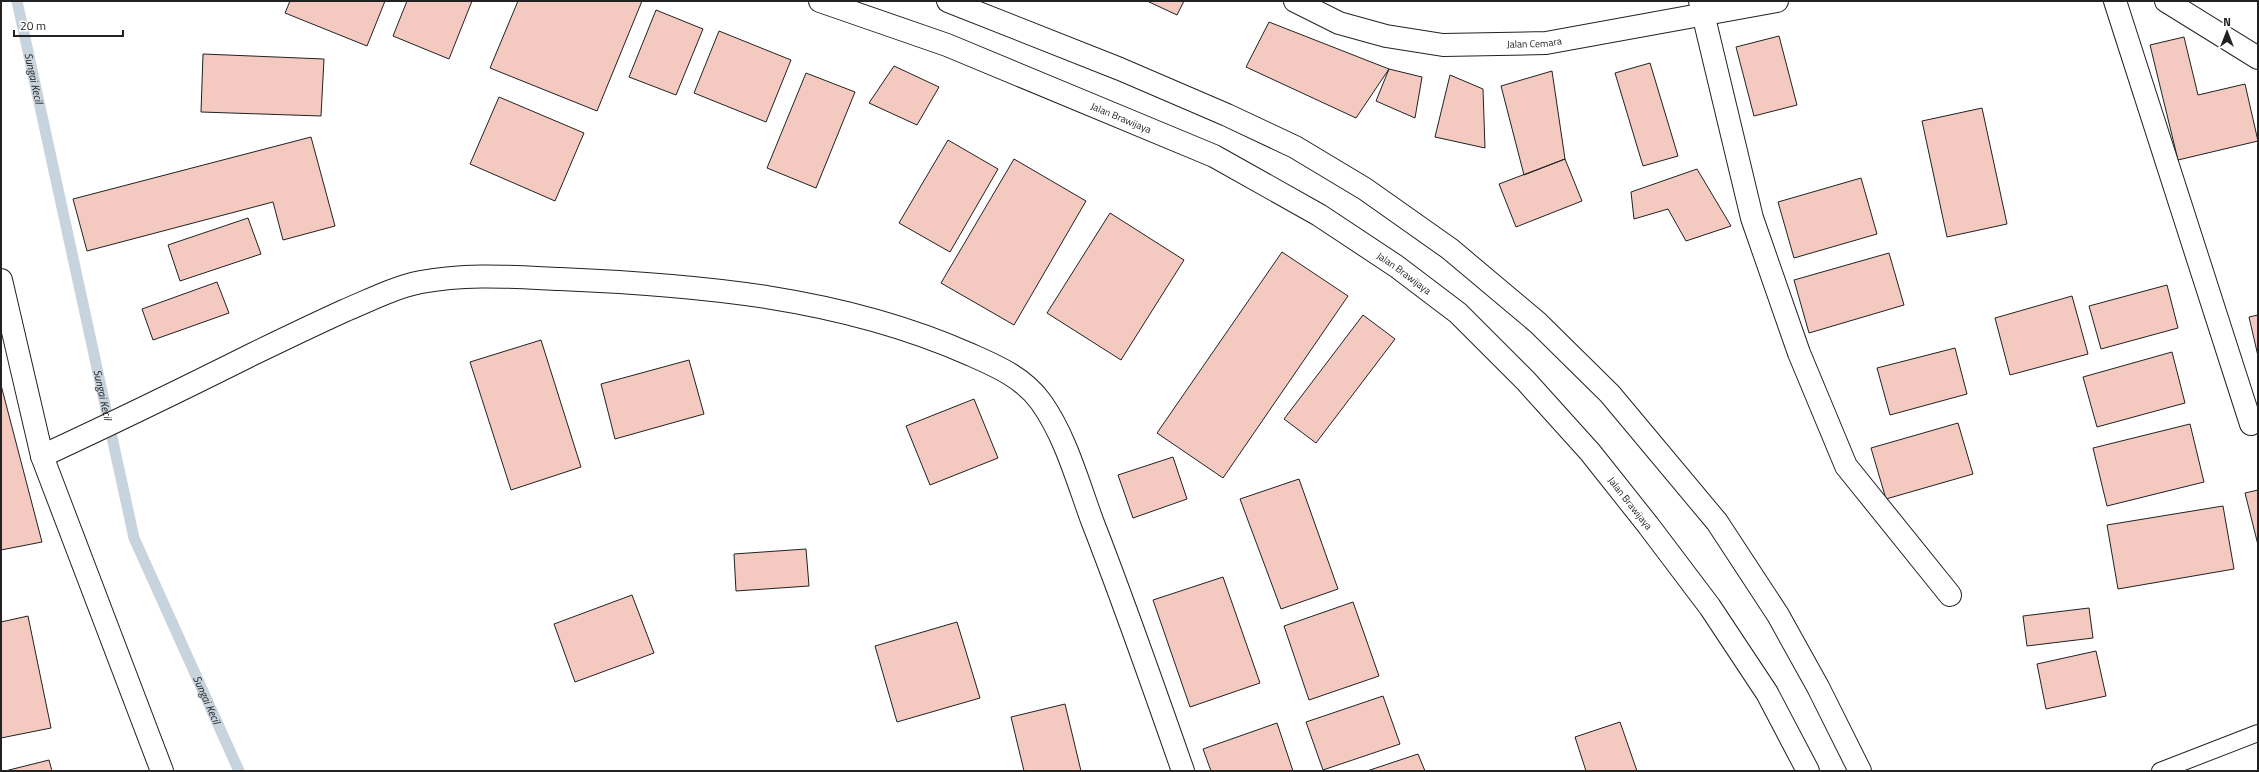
<svg xmlns="http://www.w3.org/2000/svg" width="2259" height="772" font-family="'Titillium Web',sans-serif">
<rect width="100%" height="100%" fill="#fff"/>
<g fill="none" stroke-linecap="round" stroke-linejoin="round">
<!-- stream -->
<path stroke="#c7d3dd" stroke-width="11" id="s1" d="M17,1l117,537 105,233"/>
</g>
<!-- building -->
<path fill="#f3c9c0" stroke="#222" d="M290,1h95l-18,45 -82,-33z
M407,1h65l-23,58 -56,-23z
M518,1h124l-45,110 -107,-43z
M1147,1h37l-7,14z
M656,10l47,19 -27,66 -47,-18z
M1269,22l120,47 -33,49 -110,-51z
M719,31l72,29 -25,62 -72,-29z
M1779,36l18,69 -43,11 -18,-69z
M2184,37l14,58 47,-11 13,57 -80,19 -28,-115z
M203,54l121,5 -3,57 -120,-4z
M1650,63l28,93 -35,10 -28,-93z
M894,66l45,21 -22,38 -48,-22z
M1389,69l33,8 -7,41 -39,-17z
M1552,71l13,88 -41,16 -23,-89z
M806,73l49,19 -39,96 -49,-20z
M1450,75l33,14 2,59 -50,-11z
M499,97l85,36 -29,68 -85,-37z
M1982,108l25,116 -60,13 -25,-116z
M311,137l24,89 -52,14 -10,-38 -186,49 -14,-52z
M948,140l50,29 -48,83 -51,-29z
M1014,159l72,42 -72,124 -73,-42z
M1565,159l17,42 -66,26 -17,-43z
M1697,169l34,57 -45,15 -18,-32 -34,10 -3,-27z
M1861,178l16,56 -83,24 -16,-56z
M1110,213l74,47 -63,100 -74,-47z
M248,218l13,36 -81,27 -12,-36z
M1282,252l66,44 -125,182 -66,-45z
M1889,253l15,52 -95,28 -15,-53z
M217,282l12,31 -76,27 -11,-31z
M2167,285l11,43 -77,21 -12,-43z
M2072,296l16,58 -78,21 -15,-57z
M1363,315l32,24 -79,104 -32,-24z
M2258,315v41l-9,-39z
M541,340l40,127 -70,23 -41,-128z
M1955,348l12,46 -77,21 -13,-47z
M2172,352l13,51 -88,24 -14,-50z
M689,360l15,54 -89,25 -14,-55z
M1,385l41,157 -41,8z
M974,399l24,59 -68,27 -24,-59z
M1958,423l15,51 -87,25 -15,-51z
M2190,424l14,58 -97,24 -14,-58z
M1173,457l14,42 -54,19 -15,-43z
M1299,479l39,110 -57,20 -41,-110z
M2258,490v55l-13,-52z
M2223,506l11,63 -116,20 -11,-64z
M806,549l3,37 -73,5 -2,-37z
M1223,577l37,106 -70,24 -37,-107z
M632,595l22,58 -79,29 -21,-58z
M1353,602l26,74 -70,24 -25,-74z
M2089,608l4,30 -66,8 -4,-30z
M28,616l23,112 -50,10v-116z
M957,622l23,76 -83,24 -22,-76z
M2096,651l10,45 -60,13 -9,-45z
M1383,696l17,48 -77,26 -17,-48z
M1065,704l16,67h-57l-13,-54z
M1620,722l17,49h-51l-11,-34z
M1277,723l16,48h-82l-8,-22z
M1418,754l7,17h-58z
M49,760l3,11h-47z"/>
<g fill="none" stroke-linecap="round" stroke-linejoin="round">
<!-- service casing -->
<g stroke="#222" stroke-width="18">
<path id="service" d="M2160,771l98,-38"/>
</g>
<!-- minor casing -->
<g stroke="#222" stroke-width="24">
<g id="minor">
<path id="s2" d="M1295,1l44,22 47,13 57,9 103,-2 231,-42"/>
<path d="M1700,1l52,217 47,135 47,113 104,129"/>
<path d="M2115,1l136,423"/>
<path d="M2166,1l92,57"/>
<path d="M1,280l41,176 120,315"/>
<path d="M42,456c71,-33 141,-67 211,-102 31,-15 62,-30 93,-44 24,-10 49,-23 75,-28 46,-9 93,-5 139,-3 139,6 280,18 409,75 27,12 54,23 72,48 25,35 37,81 52,121 32,82 61,165 90,248"/>
</g>
</g>
<!-- trunk casing -->
<g stroke="#222" stroke-width="24">
<g id="trunk">
<path id="s3" d="M820,1l127,44 267,111 105,59 77,51 62,47 68,68 64,71 58,73 62,82 57,86 41,78"/>
<path d="M948,1l172,68 107,46 68,32 70,42 85,60 88,74 72,71 107,128 61,93 40,72 42,84"/>
</g>
</g>
<!-- service -->
<use href="#service" stroke="#fff" stroke-width="16"/>
<!-- minor -->
<use href="#minor" stroke="#fff" stroke-width="22"/>
<!-- trunk -->
<use href="#trunk" stroke="#fff" stroke-width="22"/>
</g>
<g text-anchor="middle" dominant-baseline="central" stroke-width="3" stroke-linejoin="round" paint-order="stroke">
<!-- street labels -->
<g font-size="10" fill="#222" stroke="#fff">
<text stroke="none"><textPath href="#s2" startOffset="247">Jalan Cemara</textPath></text>
<text stroke="none"><textPath href="#s3" startOffset="323">Jalan Brawijaya</textPath></text>
<text stroke="none"><textPath href="#s3" startOffset="647">Jalan Brawijaya</textPath></text>
<text stroke="none"><textPath href="#s3" startOffset="971">Jalan Brawijaya</textPath></text>
</g>
<!-- water labels -->
<g font-size="11" font-style="italic" fill="#222" stroke="#fff">
<text stroke="none"><textPath href="#s1" startOffset="79">Sungai Kecil</textPath></text>
<text stroke="none"><textPath href="#s1" startOffset="403">Sungai Kecil</textPath></text>
<text stroke="none"><textPath href="#s1" startOffset="727">Sungai Kecil</textPath></text>
</g>
</g>
<!-- border -->
<rect width="2259" height="772" fill="none" stroke="#222222" stroke-width="4"/>
<!-- north arrow -->
<g transform="translate(2227 32)" stroke="#ffffff" stroke-width="3" paint-order="stroke">
<path d="M0-3L7 15L0 10L-7 15Z" fill="#222222"/>
<text y="-6" font-size="11" font-weight="bold" text-anchor="middle" fill="#222222">N</text>
</g>
<!-- scale -->
<path d="M14 30v6h109v-6" fill="none" stroke="#222222" stroke-width="2"/>
<text x="20" y="30" font-size="12" fill="#222222" stroke="#ffffff" stroke-width="3" paint-order="stroke">20 m</text>
</svg>
